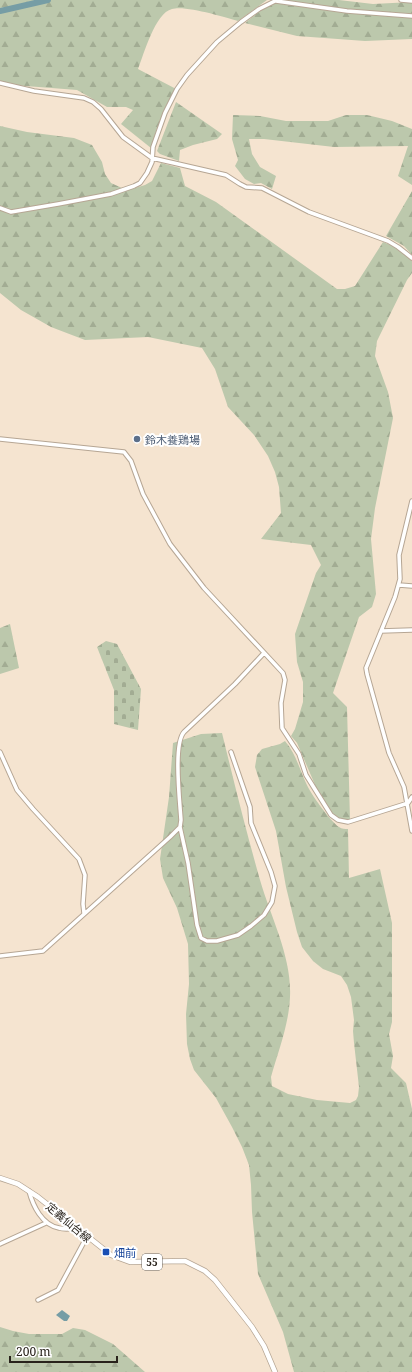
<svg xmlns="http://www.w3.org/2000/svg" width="412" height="1372" font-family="'Noto Serif','Noto Sans JP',serif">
<defs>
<pattern id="forest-firs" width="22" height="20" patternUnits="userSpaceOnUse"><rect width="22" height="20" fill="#bcc8ac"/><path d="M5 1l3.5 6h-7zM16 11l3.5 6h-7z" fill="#a2ac93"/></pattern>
<pattern id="cemetery-stones" width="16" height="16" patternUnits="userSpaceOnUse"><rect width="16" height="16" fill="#bcc8ac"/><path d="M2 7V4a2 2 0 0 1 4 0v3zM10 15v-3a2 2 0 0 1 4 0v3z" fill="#a2ac93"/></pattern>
<pattern id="water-ripples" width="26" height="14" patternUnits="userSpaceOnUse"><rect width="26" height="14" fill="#769da5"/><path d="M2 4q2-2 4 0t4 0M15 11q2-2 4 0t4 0" fill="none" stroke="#618086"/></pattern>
</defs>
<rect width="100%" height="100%" fill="#f5e4d0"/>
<!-- forest -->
<path fill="url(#forest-firs)" d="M0,0h267l-29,21c-14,-4 -53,-16 -66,-12 -17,4 -28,45 -34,60l40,21 -21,38 -6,20 -30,-24 12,-14 -7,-3h-19l-30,-17 -77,-6z
M274,0h65l34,4 39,-2v37l-47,2 -68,-5 -52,-13z
M176,102l46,32 -5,5 -24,6 -13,5 -1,11 -19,-7 -3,-3z
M233,115l27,1 26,5h42l18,-6h21l25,6 20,8v56l-14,-9 10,-30 -74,1 -70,-8h-15l3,15 8,13 16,9 -4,13 -11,-6 -7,1 -9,-5 -10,-13 3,-6 -6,-21z
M0,126l27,6 47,6 18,7 10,17 3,12 6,9 11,5 10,1 13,-4 7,-4 9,-18 19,5 5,18 31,16 121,87h8l10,-3 28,-44 18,7 11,12v12l-5,7 -30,61 -2,15 13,36 5,26 -18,90 -4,31 5,55 -4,13 -13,10 -26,76 14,14 3,113 -12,-1 -8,-8 -11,-17 -22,-51 -6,-7 4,-7 8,-27v-20l-6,-20 -2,-28 21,-61 5,-8 -10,-20 -50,-6 20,-26 -2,-26 -4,-15 -7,-16 -14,-21 -26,-28 -13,-38 -13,-21 -54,-11 -63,3 -34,-13 -30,-17 -21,-17z
M412,191v64l-8,-9 -18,-10z
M10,624l9,44 -19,6v-46z
M222,733c12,49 24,98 38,147 11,38 32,77 30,117 -1,27 -12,55 -19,80l1,9 16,8 29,6 33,3 6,-3 2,-4 1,-9 -5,-44 -1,-12 1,-11 -3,-23 -4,-12 -6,-9 -18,-7 -10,-8 -11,-14 -5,-15 -11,-45 -10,-56 -21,-64 2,-12 5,-6 18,-5 5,-3c11,13 14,27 21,42 4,10 24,38 33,44 3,2 6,2 9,2l1,49 31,-9 12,54v99l-3,12 4,22 -2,12 15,15 6,26v263h-118l-11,-40 -25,-58 -6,-62 -1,-27 -2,-20 -7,-18 -10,-20 -16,-29 -22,-28 -4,-11 -3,-15 -1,-30 3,-30 -1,-40 -11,-36 -14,-30 -3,-19 9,-62 4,-54 28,-9z
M0,1327l13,4 16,3h33l11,-6 12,2 28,14 32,28h-145z"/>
<!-- cemetery -->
<path fill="url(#cemetery-stones)" d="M106,641l11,3 24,45 -3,41 -24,-6v-34l-17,-43z"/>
<!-- water -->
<path fill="url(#water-ripples)" d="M62,1310l8,6 -3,5h-3l-8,-6z"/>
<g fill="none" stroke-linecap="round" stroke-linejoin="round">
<!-- river -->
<path stroke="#769da5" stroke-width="6" d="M0,11l48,-11"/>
<!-- minor casing -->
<g stroke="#b6a694" stroke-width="5.5">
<path id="minor" d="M401,0l11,1
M276,1l71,10 65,5
M0,83l34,8 50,7 9,4 8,7 22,28 29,21 74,17 14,9 6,3 16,1 47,24 79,29 10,6 14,11
M0,208l11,4 47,-8 53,-10 23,-8 6,-3 7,-10 5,-11 1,-15 12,-34 12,-24 10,-14 30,-33 24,-20 18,-13 18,-9
M0,439l124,13 7,9 12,33 27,50 34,44 79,85 2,7 -4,23 1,25 17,26 7,21 25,40 7,5 10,2 54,-17 6,-2 4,-6
M412,501l-13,54 1,24 -5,18 -29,71 1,6 22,79 15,34 8,44
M399,585l13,1
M381,631l31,-1
M0,752l17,38 16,19 46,50 6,16 -2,29 1,9
M231,752l19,55 1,16 20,49 4,14 -3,16 -8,13 -13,11 -13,9 -21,6h-10l-6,-3 -4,-13 -9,-62 -8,-36 1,-7c-1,-17 -8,-76 3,-88l51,-48 29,-31
M0,956l43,-5 127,-114 10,-10
M29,1191c4,15 13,34 30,37 6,2 12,0 18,1
M0,1244l46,-21
M38,1300l20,-10 26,-48 4,-4"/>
</g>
<!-- major casing -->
<g stroke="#b6a694" stroke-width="6">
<path id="major" d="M0,1178l18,6 20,13 73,58 19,7 55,-1 20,10 10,9 37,47 12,19 11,26"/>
</g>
<!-- minor -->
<use href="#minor" stroke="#fff" stroke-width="3.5"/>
<!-- major -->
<use href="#major" stroke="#fff" stroke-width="4.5"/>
</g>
<!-- markers -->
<circle fill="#5c6f8a" stroke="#fff" stroke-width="1.5" cx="137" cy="439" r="4"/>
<rect fill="#1a4fb4" stroke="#fff" stroke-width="1.5" x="102" y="1248" width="8" height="8" rx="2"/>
<g text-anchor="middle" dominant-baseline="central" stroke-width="4" stroke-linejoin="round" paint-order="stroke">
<!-- shield labels -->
<rect fill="#fff" stroke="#696560" stroke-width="1" x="142" y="1254" width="20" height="16" rx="3"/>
<g font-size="10" font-weight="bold" fill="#29231c">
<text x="152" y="1262">55</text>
</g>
<!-- service labels -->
<g font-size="11" fill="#4e5e75" stroke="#fff" text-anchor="start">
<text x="145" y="439">鈴木養鶏場</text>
</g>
<!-- street labels -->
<g font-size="11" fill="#29231c" stroke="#fff">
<text transform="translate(69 1222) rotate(40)">定義仙台線</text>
</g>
<!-- transit labels -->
<g font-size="11" fill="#164399" stroke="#fff" text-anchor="start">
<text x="114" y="1252">畑前</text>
</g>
</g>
<!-- scale -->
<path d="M10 1356v6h107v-6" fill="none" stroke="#29231c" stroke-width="2"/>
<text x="16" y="1356" font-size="12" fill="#29231c" stroke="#ffffff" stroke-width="3" paint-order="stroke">200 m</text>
</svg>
